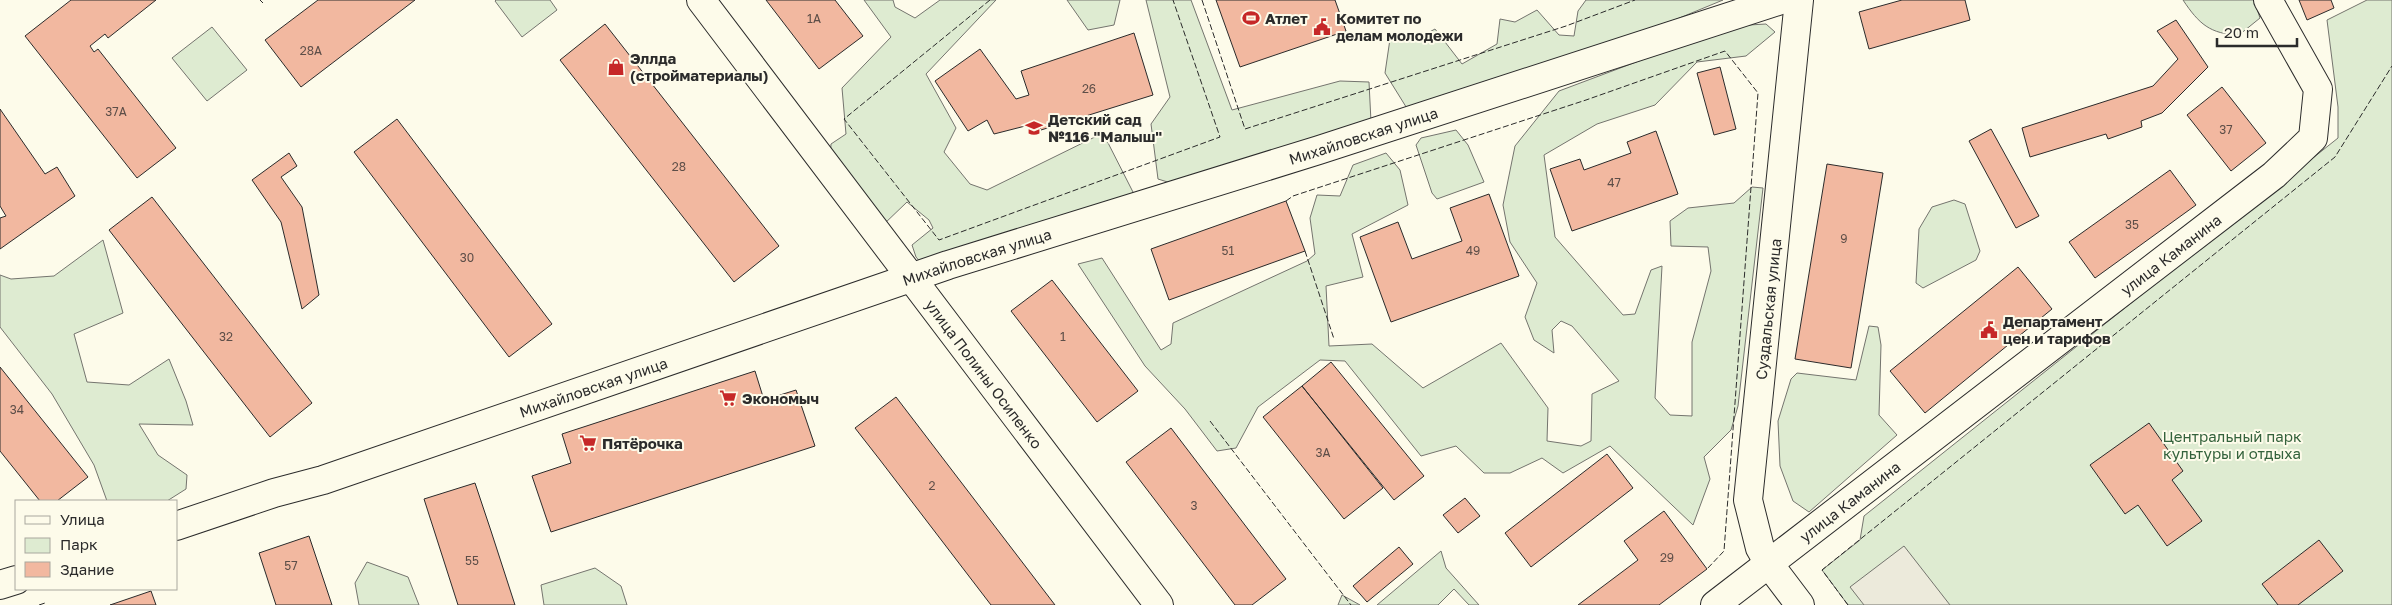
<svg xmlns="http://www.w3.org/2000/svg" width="2392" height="605" font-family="'Golos Text',sans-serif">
<rect width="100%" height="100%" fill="#fdfbea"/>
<!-- green -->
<path fill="#deebd1" stroke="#74746e" d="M496,0h54l7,10 -35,27 -27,-36z
M864,0h29l2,7 20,11 25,-18h56l-70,74 30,54 -12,24 26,32 17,6 116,-57 32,63 -213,68 -6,-7 -4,-12 21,-17 -4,-8 -22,-18 -25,24 -52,-63 1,-19 15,-10 -4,-46 49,-51z
M1067,0h53l-6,25 -26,5z
M1146,0h45l41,110 108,-29 29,1 2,40 -197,62 -16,-5 -7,-55 19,-27z
M1586,0h137l-46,19 -269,91 -23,-37 5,-34 23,2 22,-12 27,35 35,-20 3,-25 15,3 22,-12 22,25 15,1 4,-25z
M2183,0h71l6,18 -21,17c-29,-1 -40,-11 -56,-35z
M2367,0h25v605h-544l-26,-35 38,-30 4,-24 474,-378v-31l-11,-87z
M1766,24l9,8 -29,24 -49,6 -42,43 -58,19 -53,31 11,82 68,78 12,-1 16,-44 11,-4 -7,132 15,17 22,1v-74l19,-71 -3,-24 -37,-1 -1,-25 18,-13 46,-5 18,-16 11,1 -25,218 -7,24 -27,27 6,22 -17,46 -83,-79 -47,27 -21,-15 -32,15h-26l-28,-27 -35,10 -76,-95 -25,-1 -62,47 -22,41 -19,3 -32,-42 -40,-43 -67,-102 24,-6 59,92 10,-6 2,-21 134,-62 8,-7 -5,-36 7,-23 23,1 13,-31 33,-12 14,17 8,35 -56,29 11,43 -37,9 3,60 43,-2 51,44 78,-45 47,65 -1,33 34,5 10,-5 1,-47 27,-13 -47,-55 -11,-5 -9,9 2,23 -20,-13 -9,-23 12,-34 -27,-41 -7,-37 12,-59 44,-55 173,-65z
M212,27l35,43 -40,31 -35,-43z
M1456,130l12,15 16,37 -47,17 -5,-6 -16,-48 5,-7z
M1954,200l11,4 15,47 -4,9 -53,28 -7,-5 3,-54 13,-22z
M103,240l20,73 -49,21 13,48 42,3 40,-26 17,42 7,24 -54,-1 19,31 29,20 -1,14 -19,12h-60l-13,-36 -42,-71 -52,-67v-52l11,4 43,-3z
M1869,326l9,1 3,18 -2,70 18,20 -88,77 -16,-11 -13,-35 -2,-45 13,-42 6,-6 59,7z
M1441,551l5,17 33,37h-10l-15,-16 -16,16h-61z
M367,562l41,15 11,28h-60l-4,-22z
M595,568l26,18 6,19h-83l-3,-20z
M1342,595l18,10h-22z"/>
<!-- parking -->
<path fill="#eceadb" stroke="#74746e" d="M1904,546l46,59h-86l-14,-18z"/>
<!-- building -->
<path fill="#f2b8a0" stroke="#2b2b2b" d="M71,0h85l-48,38 -3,-4 -15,12 4,6 4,-3 78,99 -39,30 -112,-142z
M318,0h97l-114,87 -36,-47z
M766,0h69l28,36 -44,33z
M1216,0h119l11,31 -106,36z
M1902,0h63l5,20 -101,29 -10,-37z
M2299,0h32l3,8 -27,12z
M2176,20l32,47 -46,46 -21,8 1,6 -34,12 -2,-5 -76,23 -8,-29 131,-42 25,-27 -21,-28z
M605,24l174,222 -45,36 -174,-222z
M1134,33l19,62 -112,35 -4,-7 -43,11 -7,-14 -19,11 -33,-50 45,-32 36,50 13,-4 -8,-24z
M1720,67l16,62 -22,6 -17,-62z
M2222,87l44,56 -35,28 -44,-56z
M0,109l45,65 12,-7 18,29 -75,53v-31l6,-2 -6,-10z
M397,119l155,205 -43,33 -155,-205z
M1991,129l48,87 -23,12 -47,-87z
M1656,131l22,63 -106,37 -22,-62 30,-10 4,11 47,-17 -4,-11z
M289,153l8,13 -16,11 21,30 17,88 -17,14 -21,-87 -29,-42z
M1827,164l56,9 -32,195 -56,-9z
M2170,170l26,35 -101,73 -26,-36z
M1489,194l30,82 -128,46 -31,-85 38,-15 14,37 50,-18 -12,-33z
M152,197l160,206 -42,34 -161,-207z
M1286,201l19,50 -136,49 -18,-51z
M2018,267l34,42 -127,104 -35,-42z
M1052,280l86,111 -41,31 -86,-111z
M1331,362l93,114 -30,24 -92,-114z
M0,367l88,110 -31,24h-17l-40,-50z
M755,371l9,29 32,-10 19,56 -264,86 -19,-56 39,-13 -9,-29z
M1302,386l81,102 -39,31 -81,-102z
M896,397l159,208h-64l-111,-145 -25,-32z
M2149,423l34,48 -11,9 30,41 -35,25 -29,-41 -13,9 -35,-49z
M1171,428l115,151 -34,26h-17l-109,-143z
M1607,454l26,34 -102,79 -26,-34z
M475,483l16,48 24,74h-57l-34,-106z
M1465,498l15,18 -22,17 -15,-18z
M1664,511l43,58 -48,36h-81l60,-45 -14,-19z
M309,536l23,69h-56l-17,-52z
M2319,540l24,31 -45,34h-20l-16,-21z
M1399,547l14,17 -46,38 -14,-16z
M151,591l5,14h-46z"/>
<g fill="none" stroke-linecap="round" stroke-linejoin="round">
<!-- minor casing -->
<g stroke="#2b2b2b" stroke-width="30">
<g id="minor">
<path id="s1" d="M701,0l458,605"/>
<path d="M1799,0l-51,500 12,48 9,16 31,41"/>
<path id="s2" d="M176,526l98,-33 49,-13 625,-215 371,-115 462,-150"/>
<path d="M0,585l16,-5"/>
<path id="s3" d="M1715,605l559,-430 39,-37 5,-49 -50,-89"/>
</g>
</g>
<!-- minor -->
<use href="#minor" stroke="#fdfbea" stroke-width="28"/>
<!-- fence -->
<path stroke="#2b2b2b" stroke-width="1" stroke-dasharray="6 2.5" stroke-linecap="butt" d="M260,0l3,3
M990,0l-146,119 95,121 281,-103 -47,-137
M1202,0l43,129 321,-103 69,-26
M1286,201l7,-5 293,-96 139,-49 33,42 -34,458 -17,18
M1305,251l29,88
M1210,421l141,184
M39,605l6,-2v2
M1848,605l-26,-35 513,-413 57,-91"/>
</g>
<!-- icons -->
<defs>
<g id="stadium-bare" transform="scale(1.35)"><path d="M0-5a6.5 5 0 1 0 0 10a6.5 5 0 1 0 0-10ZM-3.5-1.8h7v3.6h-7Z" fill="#c62828" stroke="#fdfbea" stroke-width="2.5" paint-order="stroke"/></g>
<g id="civic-bare" transform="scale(1.35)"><path d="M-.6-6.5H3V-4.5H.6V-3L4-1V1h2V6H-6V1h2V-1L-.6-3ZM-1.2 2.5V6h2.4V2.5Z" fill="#c62828" stroke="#fdfbea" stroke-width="2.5" paint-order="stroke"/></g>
<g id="shop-bare" transform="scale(1.35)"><path d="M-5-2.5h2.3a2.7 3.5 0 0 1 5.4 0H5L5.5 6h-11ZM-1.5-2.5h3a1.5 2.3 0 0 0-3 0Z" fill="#c62828" stroke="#fdfbea" stroke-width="2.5" paint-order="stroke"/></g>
<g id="school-bare" transform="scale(1.35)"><path d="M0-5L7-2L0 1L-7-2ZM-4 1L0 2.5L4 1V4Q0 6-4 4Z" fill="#c62828" stroke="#fdfbea" stroke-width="2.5" paint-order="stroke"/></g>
<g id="supermarket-bare" transform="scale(1.35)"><path d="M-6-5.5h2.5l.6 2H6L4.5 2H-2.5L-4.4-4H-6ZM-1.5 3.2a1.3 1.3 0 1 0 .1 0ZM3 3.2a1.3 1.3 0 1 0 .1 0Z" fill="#c62828" stroke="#fdfbea" stroke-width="2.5" paint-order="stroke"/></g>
</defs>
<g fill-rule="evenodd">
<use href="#stadium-bare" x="1251" y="18"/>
<use href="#civic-bare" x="1322" y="27"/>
<use href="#shop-bare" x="616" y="67"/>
<use href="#school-bare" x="1034" y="128"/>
<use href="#civic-bare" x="1989" y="330"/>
<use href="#supermarket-bare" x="728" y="398"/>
<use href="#supermarket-bare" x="588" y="443"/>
</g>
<g text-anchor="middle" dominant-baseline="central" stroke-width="4" stroke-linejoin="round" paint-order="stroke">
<!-- number labels -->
<g font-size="12" fill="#5d4e48">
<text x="814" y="18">1А</text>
<text x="311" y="50">28А</text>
<text x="1089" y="88">26</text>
<text x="116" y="111">37А</text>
<text x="2226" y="129">37</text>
<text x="679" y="166">28</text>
<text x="1614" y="182">47</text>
<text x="2132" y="224">35</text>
<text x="1844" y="238">9</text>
<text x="1228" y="250">51</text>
<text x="1473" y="250">49</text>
<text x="467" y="257">30</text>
<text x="226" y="336">32</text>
<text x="1063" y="336">1</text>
<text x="17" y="409">34</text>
<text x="1323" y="452">3А</text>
<text x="932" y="485">2</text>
<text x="1194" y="505">3</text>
<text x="1667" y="557">29</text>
<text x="472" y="560">55</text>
<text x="291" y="565">57</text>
</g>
<!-- poi labels -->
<g font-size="15" font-weight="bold" fill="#2b2b2b" stroke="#fdfbea" text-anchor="start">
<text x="1265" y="18">Атлет</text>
<text x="1336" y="18">Комитет по<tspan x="1336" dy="17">делам молодежи</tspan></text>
<text x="630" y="58">Эллда<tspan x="630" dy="17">(стройматериалы)</tspan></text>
<text x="1048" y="119">Детский сад<tspan x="1048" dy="17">№116 "Малыш"</tspan></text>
<text x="2003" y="321">Департамент<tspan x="2003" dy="17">цен и тарифов</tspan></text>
<text x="742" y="398">Экономыч</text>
<text x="602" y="443">Пятёрочка</text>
</g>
<!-- street labels -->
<g font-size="15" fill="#2b2b2b" stroke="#fdfbea">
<text stroke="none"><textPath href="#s2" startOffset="1250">Михайловская улица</textPath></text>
<text stroke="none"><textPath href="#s3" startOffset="575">улица Каманина</textPath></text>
<text stroke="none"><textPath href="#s2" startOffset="845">Михайловская улица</textPath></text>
<text transform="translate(1768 309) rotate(-84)">Суздальская улица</text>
<text stroke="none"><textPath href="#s1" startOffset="469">улица Полины Осипенко</textPath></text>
<text stroke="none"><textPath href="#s2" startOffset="440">Михайловская улица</textPath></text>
<text stroke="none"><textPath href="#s3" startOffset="170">улица Каманина</textPath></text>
</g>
<!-- park labels -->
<g font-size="15" fill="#34623c" stroke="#fdfbea">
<text x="2232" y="436">Центральный парк<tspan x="2232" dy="17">культуры и отдыха</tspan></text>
</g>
</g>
<!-- legend -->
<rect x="15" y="500" width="162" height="90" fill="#fdfbea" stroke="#a9a89e"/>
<rect x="25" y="516" width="25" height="8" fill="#fdfbea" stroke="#a9a89e"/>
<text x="60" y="525" font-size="15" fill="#2b2b2b">Улица</text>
<rect x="25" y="538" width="25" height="15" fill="#deebd1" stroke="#a9a89e"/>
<text x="60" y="550" font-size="15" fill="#2b2b2b">Парк</text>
<rect x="25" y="562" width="25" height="15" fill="#f2b8a0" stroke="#a9a89e"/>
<text x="60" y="575" font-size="15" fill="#2b2b2b">Здание</text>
<!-- scale -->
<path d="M2217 38v8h80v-8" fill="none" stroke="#2b2b2b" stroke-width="2.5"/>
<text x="2224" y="38" font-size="15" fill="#2b2b2b" stroke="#fdfbea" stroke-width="4" paint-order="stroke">20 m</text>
</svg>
